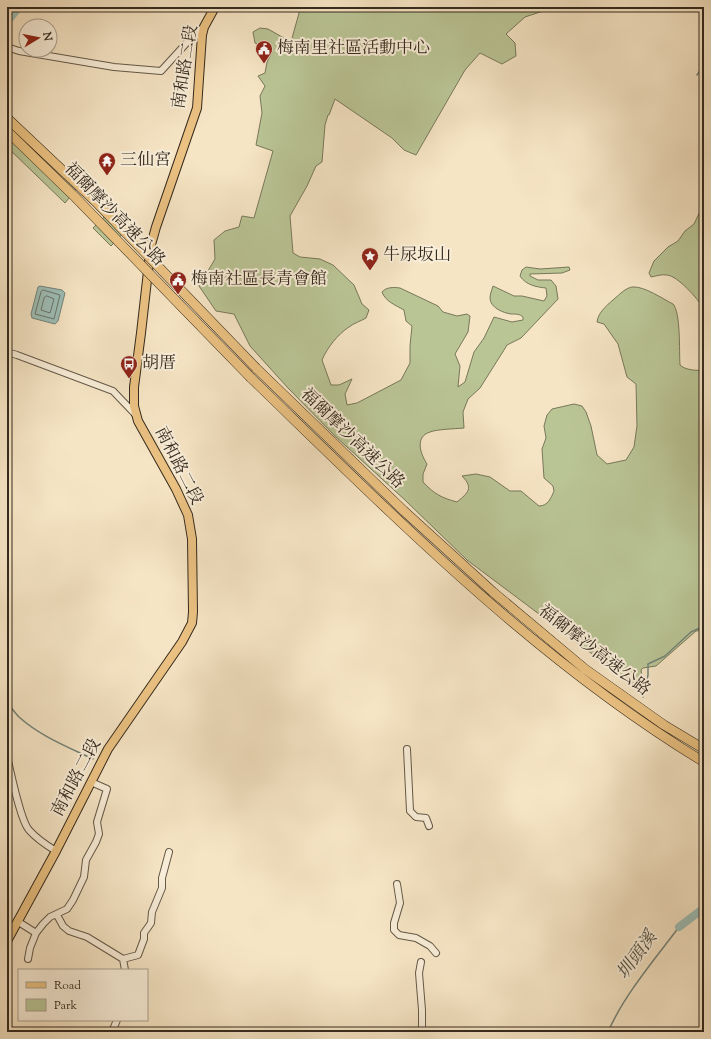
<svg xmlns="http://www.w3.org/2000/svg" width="711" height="1039" font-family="'Sorts Mill Goudy','Noto Serif TC',serif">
<rect width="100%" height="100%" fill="#f6e5c5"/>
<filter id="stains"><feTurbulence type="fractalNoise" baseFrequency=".005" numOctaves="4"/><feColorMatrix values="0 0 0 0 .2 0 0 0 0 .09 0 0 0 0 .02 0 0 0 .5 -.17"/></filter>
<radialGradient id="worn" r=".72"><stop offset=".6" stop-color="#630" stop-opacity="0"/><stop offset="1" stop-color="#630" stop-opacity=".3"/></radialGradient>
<!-- green -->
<path fill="#bac596" stroke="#77785a" d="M299,7h249l1,2 -24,8 -19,17 9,9 1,13 -14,8 -22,-11 -15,17 -49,85 -12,-5 -12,-12 -57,-39 -6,16h-1l-3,10 -3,37 -6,4 -9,20 -17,30 3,37 7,4 20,2 13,6 21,20 8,19 7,6 -3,8c-5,3 -12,5 -17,9 -11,7 -22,21 -27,33l9,25h8l13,-6 -7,15 2,11 10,-2 44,-23 9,-17v-17l2,-20 -6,-5 -2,-11c-9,-5 -19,-9 -22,-18 4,-5 12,-5 18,-4l38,18 5,6 14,4 10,-2 3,2 -2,16 -13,22 5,12 -2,21 7,-5 9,-30 10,-14 10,-21 18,5 11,-2v-3c-3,-3 -7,-3 -12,-3 -7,-1 -21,-6 -21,-16 0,-4 2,-8 3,-12l21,10h8l22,5 3,-5 -1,-8c-10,-1 -20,-3 -26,-12l2,-6 4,-3 14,2 29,-2 1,3 -8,3 -32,1v2l8,4h13l5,6 2,13 -37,39 -14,7 -3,5 -24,38 -12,11 -5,13 1,16c-10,1 -26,1 -34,4 -16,5 -9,23 -3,32l-4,10v8c11,12 19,16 34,20 11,-9 17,-14 5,-26l14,-2 14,3 20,14h11l18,15c9,0 12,-8 15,-15l-1,-5 -9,-8 -2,-29 4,-11 -2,-12 3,-11 5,-6 22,-5 8,2 4,6 5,14 6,29 10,9 19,-4 8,-13 3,-21 -1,-42 -9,-7 -9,-33 -14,-20 -7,-2c1,-9 9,-16 16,-22 5,-4 13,-13 20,-13 11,-1 30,12 40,17 8,9 6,47 7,61 5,5 17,6 24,5v260l-8,1 -40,35 -13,2 -2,2 2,14v4l-4,1 -172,-129 -62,-60 -70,-64 -47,-48 -38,-42 -16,-32 -18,-3 -17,-25 16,-27 -1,-19 11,-9 14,-4 3,-11 12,2 19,-67 -17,-6 6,-32 -2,-17 5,-10 -7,-10 7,-3 2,-11 5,-10 -17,-9 -2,-11 7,-4 8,1 23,13 8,-29z
M7,112l74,71 -16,20 -58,-56z
M704,203v106c-6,-10 -26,-33 -37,-34 -5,-1 -11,1 -16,2l-2,-4 5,-12 14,-14 10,-6 7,-10 9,-7z
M109,212l18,17 -16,17 -18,-18z"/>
<!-- water -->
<path fill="#9dbfb7" stroke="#73837a" d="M40,286l22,4 3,3 -7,28 -3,3 -23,-6 -1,-4 7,-27z"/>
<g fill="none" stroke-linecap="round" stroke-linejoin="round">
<!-- shore -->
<path stroke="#68746a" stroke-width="1" d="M43,290l17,5 -6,24 -19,-5 6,-22z
M47,296l7,3 -4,14 -9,-3 3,-12z"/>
<!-- stream -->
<path stroke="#73837a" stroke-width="1.5" d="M697,75l7,-10
M643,697l5,-22v-11l17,-8 26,-24 13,-6
M7,702c4,5 8,11 12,15 21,19 49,30 74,42
M608,1032c16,-37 47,-73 71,-105"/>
<!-- river -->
<path stroke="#9dbfb7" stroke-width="8" d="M7,22l12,-15
M679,927l25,-19"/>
<!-- minor casing -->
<g stroke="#645948" stroke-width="8">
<path id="minor" d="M7,47l12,4 95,16 47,4 31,-34 12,-10
M7,354l3,-1 7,2 96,36 22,23
M407,749l3,62 6,6 10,1 3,8
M7,757c4,15 13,63 22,73 7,8 17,15 27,21
M397,884l3,19 -6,20v7l5,5 17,3 14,8 6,7
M57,915l6,11 6,5 18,6 36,22 2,11
M17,921l19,12
M28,959l2,-11 6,-15 7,-9 7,-7 17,-8 6,-9 11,-23 2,-17 10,-18 3,-8 -2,-12 10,-33 -16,-7
M123,959l15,-4 6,-16v-6l7,-10 1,-11 10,-24v-10l7,-26
M421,962l-2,11 3,37v22
M112,1032l5,-12"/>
</g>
<!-- major casing -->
<g stroke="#342a1e" stroke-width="10">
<path id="major" d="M7,941l49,-90 52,-102 74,-107 10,-19 1,-11 -1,-73 -4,-24 -12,-26 -38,-68 -4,-15v-19l7,-54 10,-88 5,-18 41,-119 5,-73 2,-8 11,-20"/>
</g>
<!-- highway casing -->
<g stroke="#342a1e" stroke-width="10">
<path id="highway" d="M256,368l148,143 89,81 92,77 79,56 40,24
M251,378c142,137 283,281 453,384"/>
</g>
<!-- minor -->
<use href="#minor" stroke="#f9eed9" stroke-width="6"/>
<!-- major -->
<use href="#major" stroke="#ebc282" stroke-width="8"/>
<!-- highway -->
<use href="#highway" stroke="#ebc282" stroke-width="9"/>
<!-- highway-bridge casing -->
<g stroke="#342a1e" stroke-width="10" stroke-linecap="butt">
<path id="highway-bridge" d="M7,118l89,84 160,166
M7,131l68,66 176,181"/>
</g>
<!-- highway-bridge -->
<use href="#highway-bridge" stroke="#ebc282" stroke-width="9"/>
</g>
<!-- icons -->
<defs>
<g id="civic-pin" transform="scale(0.9)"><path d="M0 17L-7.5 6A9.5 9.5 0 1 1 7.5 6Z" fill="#8f2418" stroke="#f9eed9"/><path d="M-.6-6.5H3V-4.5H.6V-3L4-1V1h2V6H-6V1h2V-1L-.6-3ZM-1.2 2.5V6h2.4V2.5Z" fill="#fff"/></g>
<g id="temple-pin" transform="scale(0.9)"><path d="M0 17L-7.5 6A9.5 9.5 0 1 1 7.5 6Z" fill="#8f2418" stroke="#f9eed9"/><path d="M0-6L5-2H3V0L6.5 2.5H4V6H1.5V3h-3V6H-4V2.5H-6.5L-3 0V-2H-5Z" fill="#fff"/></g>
<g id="sight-pin" transform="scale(0.9)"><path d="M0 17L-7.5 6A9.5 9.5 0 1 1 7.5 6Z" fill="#8f2418" stroke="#f9eed9"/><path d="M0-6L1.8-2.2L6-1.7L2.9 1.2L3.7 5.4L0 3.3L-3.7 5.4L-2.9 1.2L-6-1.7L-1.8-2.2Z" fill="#fff"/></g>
<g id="bus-pin" transform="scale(0.9)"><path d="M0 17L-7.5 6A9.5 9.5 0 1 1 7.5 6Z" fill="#8f2418" stroke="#f9eed9"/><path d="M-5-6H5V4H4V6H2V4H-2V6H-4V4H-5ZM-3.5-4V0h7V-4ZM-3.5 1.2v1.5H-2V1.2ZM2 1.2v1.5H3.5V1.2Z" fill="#fff"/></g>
</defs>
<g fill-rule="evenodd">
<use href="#civic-pin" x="264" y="49"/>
<use href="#temple-pin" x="107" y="161"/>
<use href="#sight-pin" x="370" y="256"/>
<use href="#civic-pin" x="178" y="280"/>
<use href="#bus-pin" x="129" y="364"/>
</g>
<g text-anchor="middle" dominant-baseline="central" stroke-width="4" stroke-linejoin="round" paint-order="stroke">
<!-- poi labels -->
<g font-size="17" fill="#342a1e" stroke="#f9eed9" text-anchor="start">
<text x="277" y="49">梅南里社區活動中心</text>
<text x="120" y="161">三仙宮</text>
<text x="383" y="256">牛尿坂山</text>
<text x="191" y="280">梅南社區長青會館</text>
<text x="142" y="364">胡厝</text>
</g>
<!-- street labels -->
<g font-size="17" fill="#342a1e" stroke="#f9eed9">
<text transform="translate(186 67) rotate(-81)">南和路二段</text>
<text transform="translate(114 215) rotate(46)">福爾摩沙高速公路</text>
<text transform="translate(352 439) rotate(44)">福爾摩沙高速公路</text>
<text transform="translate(178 466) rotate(63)">南和路二段</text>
<text transform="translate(594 651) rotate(38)">福爾摩沙高速公路</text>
<text transform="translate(77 778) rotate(-62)">南和路二段</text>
</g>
<!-- water labels -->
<g font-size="18" font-style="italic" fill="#4e4f44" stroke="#f9eed9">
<text transform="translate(638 956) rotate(-54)">圳頭溪</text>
</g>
</g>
<!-- margin -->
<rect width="711" height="1039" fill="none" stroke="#f6e5c5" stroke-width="24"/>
<rect x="8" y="8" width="695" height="1023" fill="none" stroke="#342a1e" stroke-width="2"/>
<rect x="12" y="12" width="687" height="1015" fill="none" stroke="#342a1e"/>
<!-- legend -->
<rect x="18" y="969" width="130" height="52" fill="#f9eed9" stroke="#aaa08e"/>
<rect x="26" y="982" width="20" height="6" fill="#ebc282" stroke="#aaa08e"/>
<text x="54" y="989" font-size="12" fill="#342a1e">Road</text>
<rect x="26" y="999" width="20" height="12" fill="#bac596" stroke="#aaa08e"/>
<text x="54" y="1009" font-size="12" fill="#342a1e">Park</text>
<!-- north arrow -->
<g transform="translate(38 38) rotate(80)"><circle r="19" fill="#f9eed9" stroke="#aaa08e"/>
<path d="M0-3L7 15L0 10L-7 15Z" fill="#8f2418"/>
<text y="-6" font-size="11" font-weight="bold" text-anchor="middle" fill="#342a1e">N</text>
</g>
<rect width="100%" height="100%" filter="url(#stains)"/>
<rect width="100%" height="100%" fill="url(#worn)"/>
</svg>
